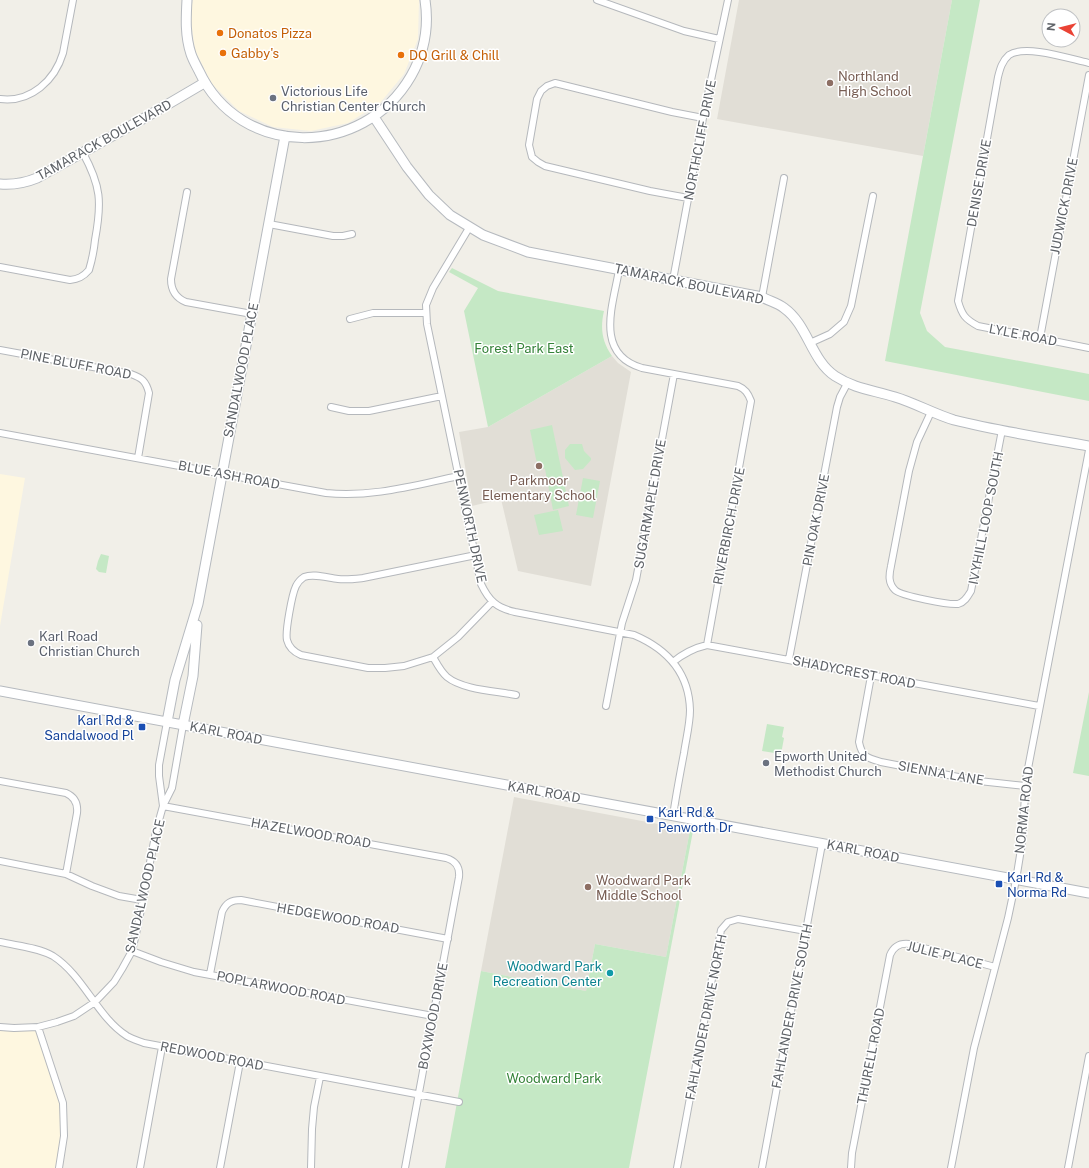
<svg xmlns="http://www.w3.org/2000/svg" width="1089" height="1168" font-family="'Public Sans',sans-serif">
<rect width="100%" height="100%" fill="#f1efe8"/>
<!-- commercial -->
<path fill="#fef7e0" d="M193,0h226l-1,39 -14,35 -24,29 -32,20 -37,8 -38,-4 -34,-16 -27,-27 -17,-34 -5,-37z
M0,474l25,4 -25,148z
M38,1027l28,86 -7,55h-59v-140z"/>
<!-- education -->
<path fill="#e1ded6" d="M739,0h213l-29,156 -206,-37z
M612,356l6,7 13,9 -40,214 -73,-15 -17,-72 -29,7 -13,-74 29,-5z
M514,797l176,33 -24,127 -71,-13 -9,47 -105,-20z"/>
<!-- green -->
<path fill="#c5e8c5" d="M952,0h28l-60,313 7,18 18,16 144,27v27l-204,-40z
M452,268l46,23 106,20c-4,17 -2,31 8,45l-124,71 -24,-116 14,-23 -29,-16z
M552,425l17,81 -16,4 -8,-41 -6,-2 -3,-8 -6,-29z
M570,444h12l2,7 7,7v2l-8,9 -8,1 -10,-12v-8z
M583,478l17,3 -7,37 -17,-3z
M558,510l5,21 -24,4 -5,-20z
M101,554l8,2 -3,17 -7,-1 -3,-3 2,-8z
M1089,692v84l-16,-3z
M767,724l17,3 -2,10 2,1 -3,16 -19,-3z
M690,830l3,1 -64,337h-184l36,-197 105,20 9,-47 71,13z"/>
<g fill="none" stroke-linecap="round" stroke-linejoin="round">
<!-- street casing -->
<g stroke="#b5b8bc" stroke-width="8">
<path id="street" d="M597,0l87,31 35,8
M1089,63c-19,-4 -63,-19 -80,-8 -7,6 -9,14 -11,22l-40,224c4,14 7,18 20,25l111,22
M0,99c31,4 55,-19 63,-46l10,-53
M187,192l-16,87c0,11 5,19 15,23l66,12
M688,198l-38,-7 -105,-25 -7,-4 -6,-5 -3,-12 8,-46 4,-8 6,-5 8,-3 117,29 31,6
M269,224l64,12h10l9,-2
M469,228l-36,60 -7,17 1,19 54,260c8,17 16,24 34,28l119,23c33,14 55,38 56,75 0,14 -4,29 -6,43 -4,21 -8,42 -11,63
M0,267l70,13c8,-1 13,-3 19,-10 3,-10 5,-20 6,-30 7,-38 6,-54 -12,-87
M619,270c-6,35 -25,84 23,98l96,18c7,3 10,7 13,15l-44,244
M673,280l30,-162 25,-118
M762,297l22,-119
M350,319l23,-6h53
M1040,338l49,-263
M810,343l20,-9 14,-12 7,-16 22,-110
M0,350l131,24c11,4 15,7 18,19l-11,65
M331,407l18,4h20l73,-15
M931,412l-14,30 -8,29 -18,95c-2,9 -3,17 4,24 6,6 54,15 63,14 7,-2 10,-8 13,-13l31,-161
M0,433l326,60c45,5 89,-8 133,-17
M476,555l-113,23c-9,1 -17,2 -25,1 -10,-1 -24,-6 -34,-2 -3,2 -6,5 -8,9 -4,8 -11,46 -9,54 2,8 7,12 14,15l67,13h17l19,-2 29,-9 25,-20 34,-35
M433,657c4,7 8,15 14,20 16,13 49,14 69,18
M789,659l48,-252 3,-10 8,-15
M673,662c11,-9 21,-14 34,-17l332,61
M871,676l-12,66c3,15 8,16 22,20l98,19 46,5
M606,706l16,-83 14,-43 38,-206
M0,781l66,12c9,4 12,11 11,20l-11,61
M163,806l283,52c10,3 14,9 13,19l-54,291
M163,806l-4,-30v-11l8,-43
M0,861l66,13 26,12 27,10 23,4
M0,942c17,4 37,5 53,14 31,20 44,61 74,80 5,3 12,5 17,7l315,59
M132,951l29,11 33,10 239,44
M210,974l12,-62c4,-9 9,-12 19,-12l207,39
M0,1027l14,1 24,-1 19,-5 17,-6 21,-14 19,-20 8,-13 10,-18 6,-26 18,-94 7,-25 9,-18 11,-63
M38,1027l25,76 1,33 -5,32
M140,1168l22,-121
M220,1168l20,-106
M311,1168l1,-39 2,-22 6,-30
M677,1168l44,-238 7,-8 10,-3 68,12
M762,1168l60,-324
M851,1168l1,-15 38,-198c4,-9 10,-12 19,-11l86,23
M951,1168l23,-120 34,-130 8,-38 6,-37 4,-64 63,-329
M1068,1168l21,-112"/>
</g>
<!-- secondary casing -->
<g stroke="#b6babf" stroke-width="11">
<path id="secondary" d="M187,0c-1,18 -2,36 4,54 2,6 5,11 8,17 41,88 164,88 212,5 13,-23 18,-50 14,-76
M374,117l33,50 22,28 21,20 33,20 45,17 234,45c7,4 16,6 22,11 24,17 27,52 51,68 20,13 38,14 60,21 20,6 39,17 59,23 44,11 90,18 135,26
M0,184c13,1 25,-1 37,-6l104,-58 63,-37
M0,691l1089,202
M167,722l8,-42 23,-76 87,-468
M183,725l10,-49 4,-51"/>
</g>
<!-- street -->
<use href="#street" stroke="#fff" stroke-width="6"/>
<!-- secondary -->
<use href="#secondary" stroke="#fff" stroke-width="9"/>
</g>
<!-- markers -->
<g fill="#e8710a" stroke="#fff" stroke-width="1.5">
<circle cx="220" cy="33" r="4"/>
<circle cx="223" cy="53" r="4"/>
<circle cx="401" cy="55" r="4"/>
</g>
<g fill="#8d6e63" stroke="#fff" stroke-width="1.5">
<circle cx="830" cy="83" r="4"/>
<circle cx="539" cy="466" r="4"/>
<circle cx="588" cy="887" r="4"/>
</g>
<g fill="#6b7280" stroke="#fff" stroke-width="1.5">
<circle cx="273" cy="98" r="4"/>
<circle cx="31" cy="643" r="4"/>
<circle cx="766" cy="763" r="4"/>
</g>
<g fill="#1a4fb4" stroke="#fff" stroke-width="1.5">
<rect x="138" y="723" width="8" height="8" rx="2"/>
<rect x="646" y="815" width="8" height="8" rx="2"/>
<rect x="995" y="880" width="8" height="8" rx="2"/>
</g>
<circle fill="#0f9aa8" stroke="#fff" stroke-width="1.5" cx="610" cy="973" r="4"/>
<g text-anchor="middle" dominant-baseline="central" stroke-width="3" stroke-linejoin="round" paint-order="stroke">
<!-- food labels -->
<g font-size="13" fill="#c56008" stroke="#fff" text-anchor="start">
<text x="228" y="33">Donatos Pizza</text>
<text x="231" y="53">Gabby's</text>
<text x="409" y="55">DQ Grill &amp; Chill</text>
</g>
<!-- education labels -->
<g font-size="13" fill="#785e54" stroke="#fff" text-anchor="start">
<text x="838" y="76">Northland<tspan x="838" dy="15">High School</tspan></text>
<text x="539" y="480" text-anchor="middle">Parkmoor<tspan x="539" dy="15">Elementary School</tspan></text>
<text x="596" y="880">Woodward Park<tspan x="596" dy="15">Middle School</tspan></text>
</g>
<!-- worship labels -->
<g font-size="13" fill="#5b616d" stroke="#fff" text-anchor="start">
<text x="281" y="91">Victorious Life<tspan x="281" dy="15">Christian Center Church</tspan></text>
<text x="39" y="636">Karl Road<tspan x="39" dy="15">Christian Church</tspan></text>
<text x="774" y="756">Epworth United<tspan x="774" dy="15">Methodist Church</tspan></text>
</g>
<!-- street labels -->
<g font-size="13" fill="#5f6368" stroke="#fff">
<text transform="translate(104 140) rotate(-29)">TAMARACK BOULEVARD</text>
<text transform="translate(700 140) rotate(-79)">NORTHCLIFF DRIVE</text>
<text transform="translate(979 183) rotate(-80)">DENISE DRIVE</text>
<text transform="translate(1064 206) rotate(-79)">JUDWICK DRIVE</text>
<text transform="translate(689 284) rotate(12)">TAMARACK BOULEVARD</text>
<text transform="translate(1023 335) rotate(11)">LYLE ROAD</text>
<text transform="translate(76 364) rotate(11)">PINE BLUFF ROAD</text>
<text transform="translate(241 370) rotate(-79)">SANDALWOOD PLACE</text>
<text transform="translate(229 475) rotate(11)">BLUE ASH ROAD</text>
<text transform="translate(650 504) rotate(-80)">SUGARMAPLE DRIVE</text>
<text transform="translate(986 518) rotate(-79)">IVYHILL LOOP SOUTH</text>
<text transform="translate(816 520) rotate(-79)">PIN OAK DRIVE</text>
<text transform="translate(470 526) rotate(78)">PENWORTH DRIVE</text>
<text transform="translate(729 526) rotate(-79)">RIVERBIRCH DRIVE</text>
<text transform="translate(854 672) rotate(11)">SHADYCREST ROAD</text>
<text transform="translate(226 733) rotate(11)">KARL ROAD</text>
<text transform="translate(941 773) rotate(10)">SIENNA LANE</text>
<text transform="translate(544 792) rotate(10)">KARL ROAD</text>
<text transform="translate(1024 810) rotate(-84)">NORMA ROAD</text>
<text transform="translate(311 833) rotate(10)">HAZELWOOD ROAD</text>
<text transform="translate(863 851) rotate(11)">KARL ROAD</text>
<text transform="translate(145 886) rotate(-77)">SANDALWOOD PLACE</text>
<text transform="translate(338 918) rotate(10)">HEDGEWOOD ROAD</text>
<text transform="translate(945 955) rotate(14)">JULIE PLACE</text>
<text transform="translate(281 988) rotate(11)">POPLARWOOD ROAD</text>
<text transform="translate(792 1006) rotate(-79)">FAHLANDER DRIVE SOUTH</text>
<text transform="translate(433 1016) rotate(-79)">BOXWOOD DRIVE</text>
<text transform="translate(706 1017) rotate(-79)">FAHLANDER DRIVE NORTH</text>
<text transform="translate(212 1056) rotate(11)">REDWOOD ROAD</text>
<text transform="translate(871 1056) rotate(-79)">THURELL ROAD</text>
</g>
<!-- park labels -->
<g font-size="13" fill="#348238" stroke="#fff">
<text x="524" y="348">Forest Park East</text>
<text x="554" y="1078">Woodward Park</text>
</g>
<!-- transit labels -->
<g font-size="13" fill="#164399" stroke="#fff" text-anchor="start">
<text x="134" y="720" text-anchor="end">Karl Rd &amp;<tspan x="134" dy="15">Sandalwood Pl</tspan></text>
<text x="658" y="812">Karl Rd &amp;<tspan x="658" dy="15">Penworth Dr</tspan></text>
<text x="1007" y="877">Karl Rd &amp;<tspan x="1007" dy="15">Norma Rd</tspan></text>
</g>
<!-- culture labels -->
<g font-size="13" fill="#0d838f" stroke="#fff" text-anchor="end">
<text x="602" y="966">Woodward Park<tspan x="602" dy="15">Recreation Center</tspan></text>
</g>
</g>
<!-- north arrow -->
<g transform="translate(1061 28) rotate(277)"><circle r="19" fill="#ffffff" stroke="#bfc1c3"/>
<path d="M0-3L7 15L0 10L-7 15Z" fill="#ea4335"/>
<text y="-6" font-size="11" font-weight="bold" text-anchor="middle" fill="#5f6368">N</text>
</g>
</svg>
